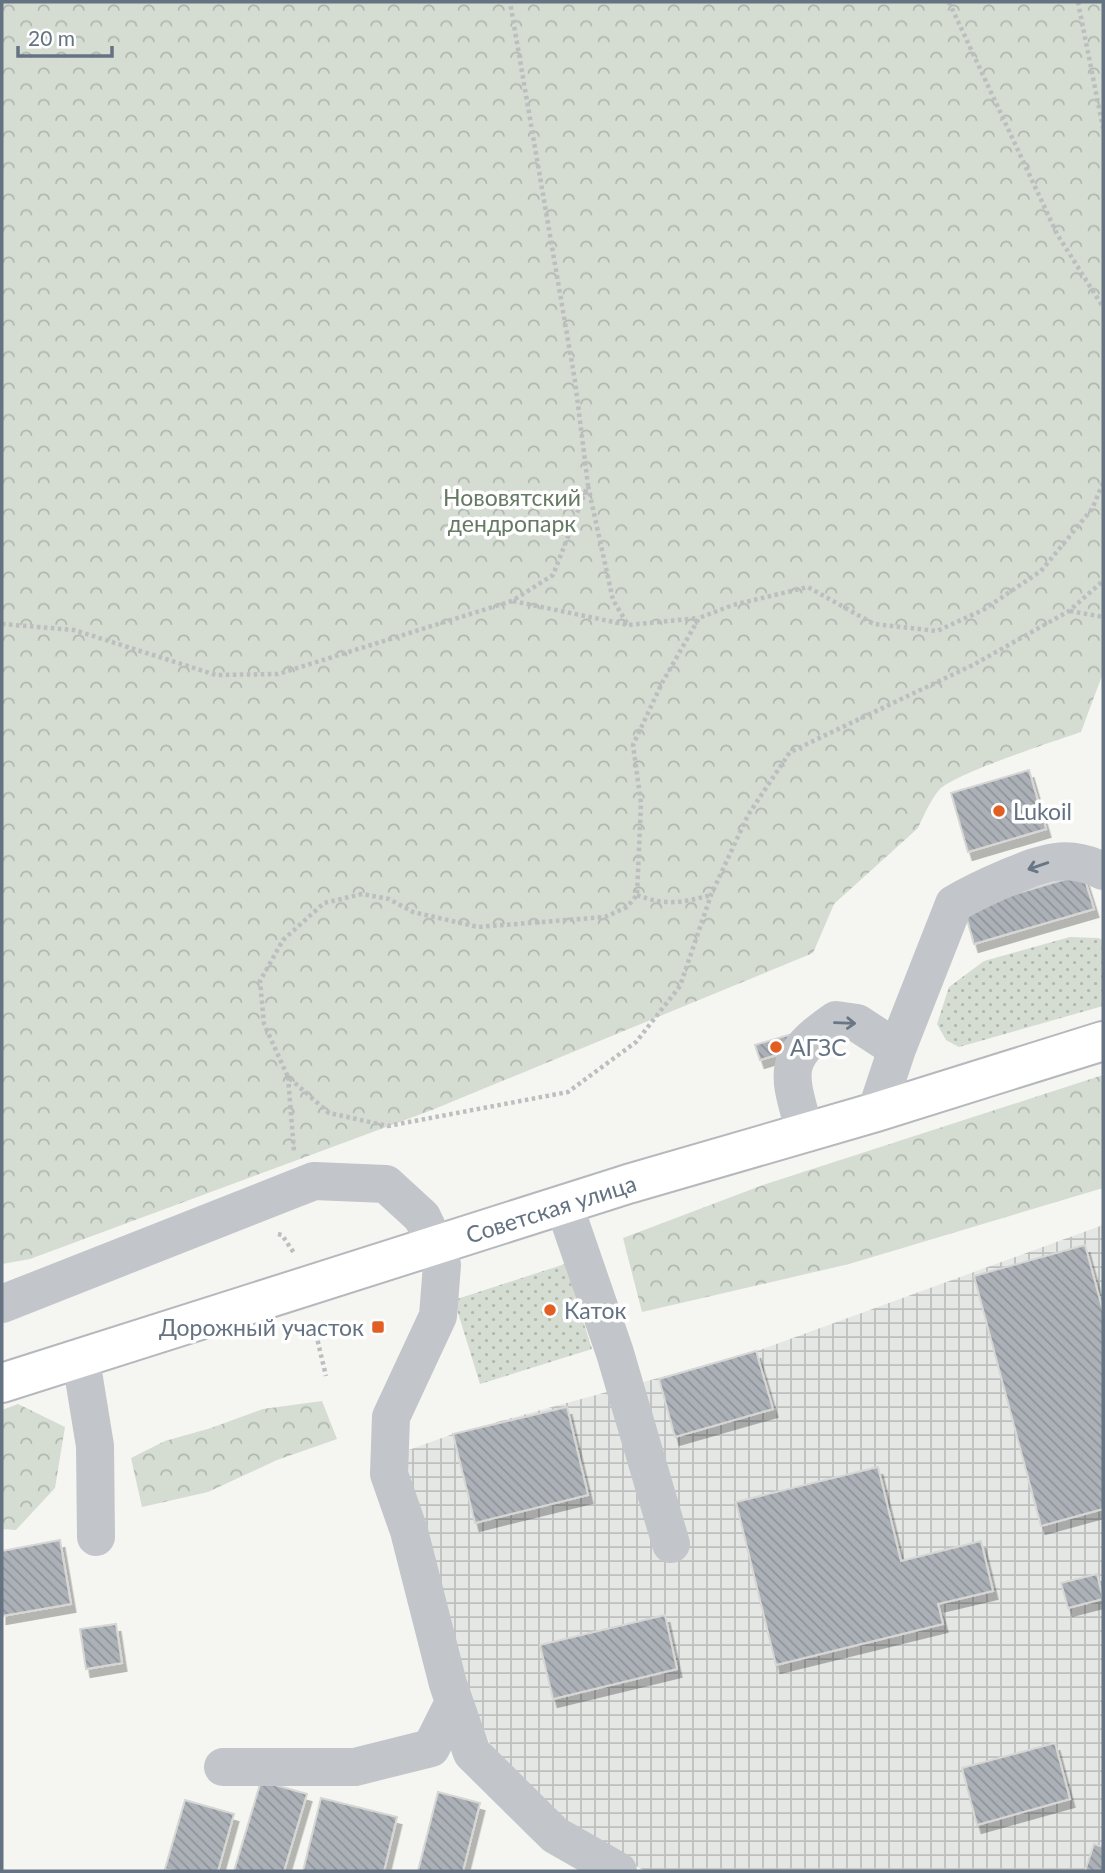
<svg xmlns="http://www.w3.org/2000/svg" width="1105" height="1873" font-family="Lato,sans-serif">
<defs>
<pattern id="industrial-grid" width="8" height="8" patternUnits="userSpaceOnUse" patternTransform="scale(1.75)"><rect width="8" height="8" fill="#e5e7e5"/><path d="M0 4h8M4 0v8" fill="none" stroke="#bdc0bf"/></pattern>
<pattern id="grass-dots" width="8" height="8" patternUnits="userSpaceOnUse" patternTransform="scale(1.75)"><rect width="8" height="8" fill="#d5dcd2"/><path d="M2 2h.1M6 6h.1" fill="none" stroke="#b0b7b0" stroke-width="1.8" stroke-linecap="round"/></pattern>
<pattern id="forest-crowns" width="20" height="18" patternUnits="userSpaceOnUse" patternTransform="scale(1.75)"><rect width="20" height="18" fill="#d5dcd2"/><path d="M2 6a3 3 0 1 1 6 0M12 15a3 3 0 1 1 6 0" fill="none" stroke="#b0b7b0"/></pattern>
<pattern id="building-back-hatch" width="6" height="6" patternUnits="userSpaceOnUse" patternTransform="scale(1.75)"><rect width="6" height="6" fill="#abb1b7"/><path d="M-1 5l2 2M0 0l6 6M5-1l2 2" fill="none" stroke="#8f949a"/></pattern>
<filter id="shadow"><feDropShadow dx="4.5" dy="8" stdDeviation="0" flood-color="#0004"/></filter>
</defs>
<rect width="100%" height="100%" fill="#f5f5f1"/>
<!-- industrial -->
<path fill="url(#industrial-grid)" d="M1103,1225v646h-458l-61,-34 -86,-76 -23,-50 -72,-259 50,-18 304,-83z"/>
<!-- grass -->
<path fill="url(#grass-dots)" d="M1070,937l28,1 5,2v66l-144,41 -13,-7 -9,-16 12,-37 35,-26z
M565,1264l27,85 -112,35 -26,-84z"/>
<!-- forest -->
<path fill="url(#forest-crowns)" d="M2,2h1101v671l-22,59c-26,9 -128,42 -142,58 -9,11 -15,25 -21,38l-84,76 -21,49 -381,157 -402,149 -28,5z
M1103,1075v113l-254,76 -207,48 -19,-74 140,-53z
M322,1401l15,38 -60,21 -69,32 -66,15 -11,-49 34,-17 46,-13 52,-19z
M18,1404l47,23 -10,61 -39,42 -14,-1v-119z"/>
<!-- building -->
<path fill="url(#building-back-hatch)" stroke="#d6d6d4" stroke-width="2" filter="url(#shadow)" d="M1029,770l17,59 -78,23 -17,-59z
M1083,874l11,35 -120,35 -10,-35z
M792,1034l4,15 -36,11 -5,-15z
M1085,1245l18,66v198l-62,17 -67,-250z
M756,1351l17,58 -98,28 -16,-58z
M567,1407l21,88 -113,28 -22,-89z
M878,1467l23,94 80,-20 12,50 -55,13 5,20 -167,41 -40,-163z
M60,1540l11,64 -69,12v-65z
M1097,1574l6,25 -35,9 -7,-25z
M665,1615l12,54 -124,30 -13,-54z
M116,1624l6,39 -36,6 -6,-40z
M1055,1743l15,56 -93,26 -15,-57z
M261,1781l46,13 -23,77h-50z
M438,1792l42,11 -17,68h-45z
M321,1798l76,19 -13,54h-81z
M185,1800l49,14 -16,57h-45l-8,-2z
M1094,1844l9,3v24h-18z"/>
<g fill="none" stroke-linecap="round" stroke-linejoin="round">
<!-- major casing -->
<g stroke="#b5b9bd" stroke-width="42">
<g id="major">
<path id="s1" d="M2,1383l626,-199 248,-72 227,-71"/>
</g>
</g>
<!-- path -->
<path stroke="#bcbec0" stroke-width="4.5" stroke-dasharray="3.5 3.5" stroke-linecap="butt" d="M949,2l108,232 46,73
M1078,2l25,126
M1103,483l-11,26 -51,62 -58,39 -46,21 -63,-7 -66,-37 -75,18 -34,13 -37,65 -29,62 8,58 -4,92 -10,12 -22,10 -127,10 -65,-15 -24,-13 -27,-5 -38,9 -41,37 -23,41 4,43 24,53 41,36 59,13 180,-34 68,-50 44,-56 31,-91 37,-80 42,-63 183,-87 96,-54 34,-30
M588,486l25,114 15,25 71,-7
M513,601l115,24
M1070,611l33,6
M2,624l72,6 142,45 62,-1 234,-73 41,-26 35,-90 -13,-104 -65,-379
M637,895c29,11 44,8 74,0
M288,1077l6,74
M278,1234l4,1 12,18
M316,1334l10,42"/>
<!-- minor -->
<path stroke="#c2c5c9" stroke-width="38" d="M876,1112l21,-63 57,-145c18,-11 36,-19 55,-27 34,-14 58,-24 94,-6
M805,1133c-16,-60 -26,-74 31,-113l21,3 40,26
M564,1205l51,148 56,191
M2,1304l312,-123 72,3 36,33 14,29 6,19 -4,51 -47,101 -2,57 20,57 39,153 24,69 83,82 63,36
M81,1360l14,86 1,91
M223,1767h132l76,-19 23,-46"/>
<!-- major -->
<use href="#major" stroke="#fff" stroke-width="38"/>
</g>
<!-- one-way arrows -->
<defs><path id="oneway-shaft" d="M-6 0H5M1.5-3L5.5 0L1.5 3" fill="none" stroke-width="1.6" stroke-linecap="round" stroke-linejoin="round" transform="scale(1.75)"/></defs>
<g stroke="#697686">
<use href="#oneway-shaft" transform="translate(1038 866) rotate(161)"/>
<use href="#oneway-shaft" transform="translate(845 1023) rotate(2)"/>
</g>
<!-- markers -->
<g fill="#e25f24" stroke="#fff" stroke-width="2.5">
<circle cx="999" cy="811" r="7"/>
<circle cx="776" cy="1047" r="7"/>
<circle cx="550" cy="1310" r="7"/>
<rect x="371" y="1320" width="14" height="14" rx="3.5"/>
</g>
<g text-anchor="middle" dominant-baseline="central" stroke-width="7" stroke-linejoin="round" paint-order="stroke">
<!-- park labels -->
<g font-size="23" fill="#667963" stroke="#fff">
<text x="512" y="497">Нововятский<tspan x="512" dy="26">дендропарк</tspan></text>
</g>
<!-- poi labels -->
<g font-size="23" fill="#647282" stroke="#fff" text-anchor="start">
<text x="1013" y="811">Lukoil</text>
<text x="790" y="1047">АГЗС</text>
<text x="564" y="1310">Каток</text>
<text x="364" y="1327" text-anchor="end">Дорожный участок</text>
</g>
<!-- street labels -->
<g font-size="23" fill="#647282" stroke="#fff">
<text stroke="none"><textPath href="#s1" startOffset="576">Советская улица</textPath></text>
</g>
</g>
<!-- border -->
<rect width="1105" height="1873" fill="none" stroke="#647282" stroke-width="7"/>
<!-- scale -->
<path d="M18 46v10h94v-10" fill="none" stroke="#647282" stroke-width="3.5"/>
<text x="28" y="46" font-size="21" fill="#647282" stroke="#ffffff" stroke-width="5" paint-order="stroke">20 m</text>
</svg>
